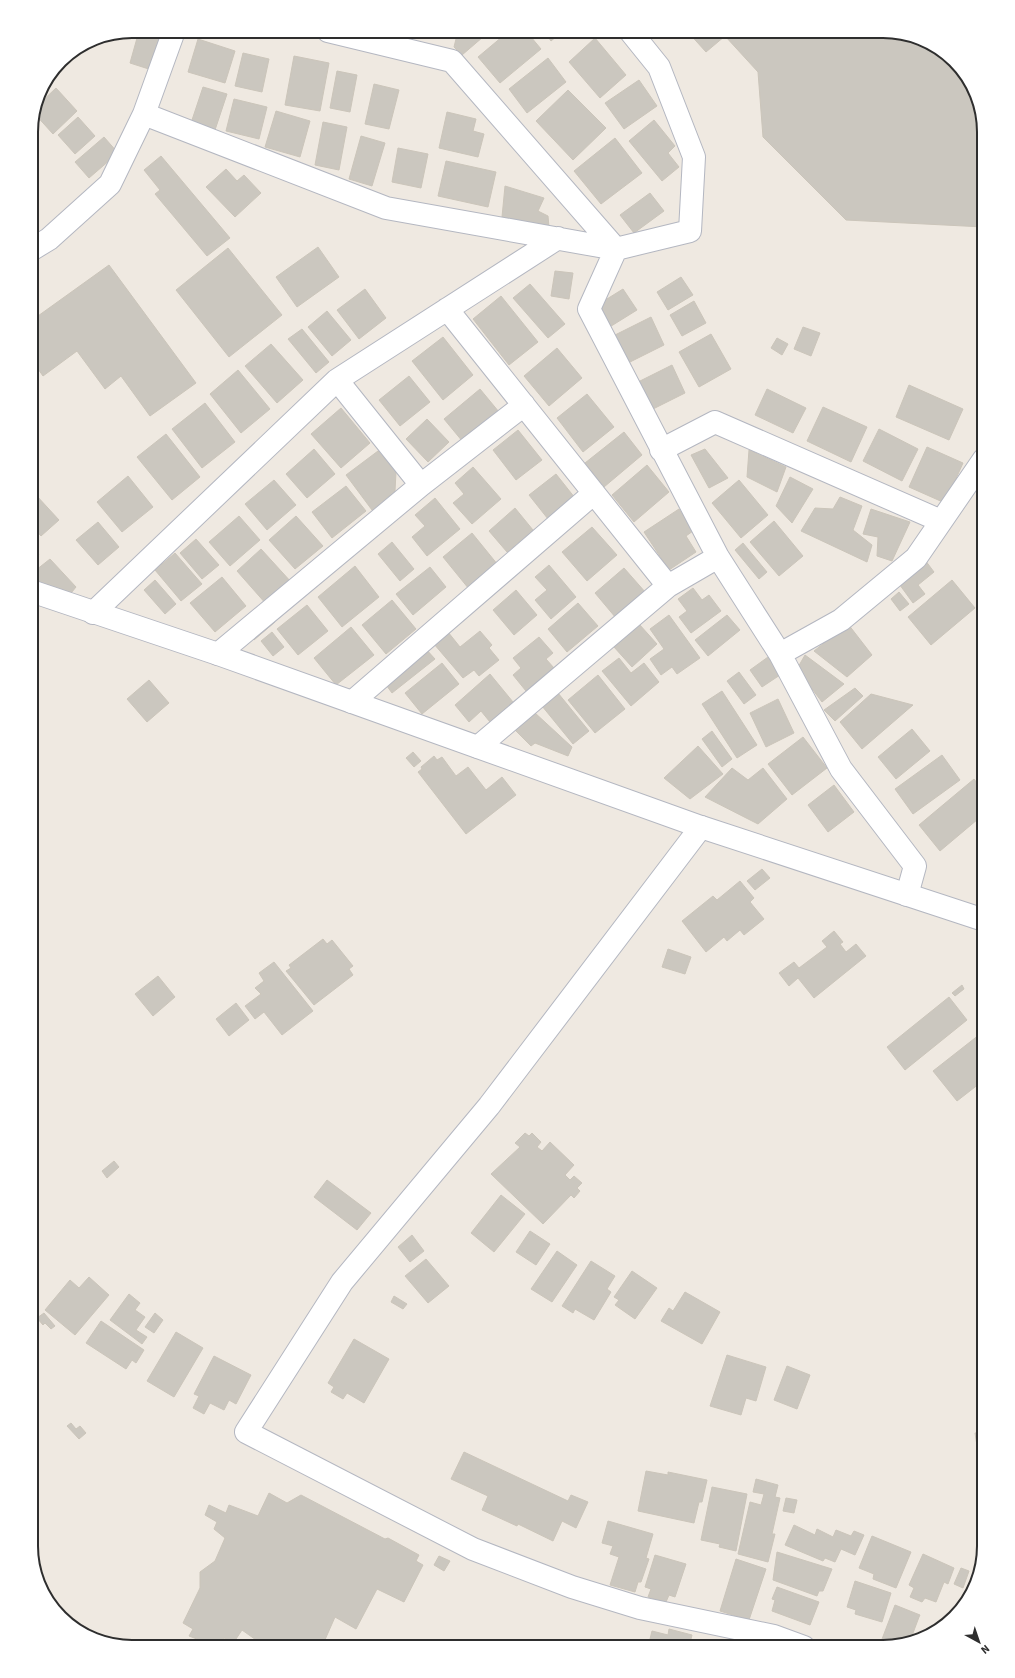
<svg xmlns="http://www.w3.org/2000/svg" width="1015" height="1678" font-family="'Source Sans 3',sans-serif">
<rect width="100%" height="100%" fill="#efe9e1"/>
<!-- building -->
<path fill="#cbc7bf" stroke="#cbc5ba" d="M139,31h28l-12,40 -25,-8z
M458,31h20l5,6 -21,18 -8,-8z
M509,31h17l15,18 -41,34 -22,-26z
M544,31h19l-12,10z
M687,31h203l49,17 34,39 11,45v95l-138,-7 -83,-83 -5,-65 -33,-36 -19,16z
M110,35l-8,8 -5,-5z
M595,38l31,37 -26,23 -31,-36z
M198,39l37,12 -10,32 -37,-11z
M243,53l26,6 -7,33 -27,-6z
M294,56l35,7 -9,48 -35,-6z
M548,58l18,24 -39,31 -18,-24z
M53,71l4,5 -16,13z
M337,71l20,4 -7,37 -20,-4z
M639,80l18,26 -33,23 -19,-26z
M374,84l25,6 -10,39 -24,-5z
M203,87l24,7 -12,36 -24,-7z
M56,88l21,23 -24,23 -19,-21 2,-6z
M568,90l38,38 -33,32 -37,-39z
M234,99l33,8 -8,32 -33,-8z
M276,111l34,10 -10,36 -35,-10z
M447,112l29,7 -3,12 11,3 -6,23 -39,-9z
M78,117l17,19 -20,18 -17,-19z
M654,120l21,26 -7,7 11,14 -17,14 -33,-40z
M323,122l24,5 -8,43 -24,-5z
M361,136l24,7 -13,43 -23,-7z
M104,137l14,16 -29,25 -14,-16z
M615,138l27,35 -41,31 -27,-33z
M398,148l30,6 -7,34 -29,-6z
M161,156l69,82 -23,18 -52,-62 5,-4 -16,-20z
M446,161l50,11 -8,35 -50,-11z
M226,169l11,12 7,-6 17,18 -26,24 -29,-30z
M505,186l39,12 -6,13 10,5 1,11 -47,-10z
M650,193l14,18 -30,22 -14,-18z
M318,247l21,30 -42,30 -21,-30z
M228,248l54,67 -53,42 -53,-67z
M109,265l87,118 -46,33 -29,-40 -16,13 -28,-38 -34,25 -12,-17v-38z
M555,271l18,2 -4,26 -18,-3z
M681,277l12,18 -25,15 -11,-18z
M530,284l35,40 -17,14 -35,-40z
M365,289l21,29 -27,21 -22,-29z
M623,289l14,21 -29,18 -14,-21z
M501,296l37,46 -29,23 -36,-46z
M694,301l12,22 -24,13 -12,-21z
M327,311l24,29 -19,16 -24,-29z
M651,317l13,28 -40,20 -13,-28z
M803,327l17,6 -9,23 -17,-7z
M302,329l27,33 -13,11 -28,-34z
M711,334l20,35 -32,18 -20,-35z
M443,337l30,38 -30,25 -31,-39z
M777,338l11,6 -6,11 -11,-7z
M271,344l32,36 -26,23 -32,-37z
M557,348l25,30 -33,28 -25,-30z
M672,365l13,28 -36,18 -13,-28z
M238,370l32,39 -29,24 -31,-39z
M409,376l21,26 -30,24 -21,-26z
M909,385l54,24 -14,31 -53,-23z
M480,389l19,23 -36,30 -19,-23z
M767,389l39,19 -13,25 -38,-18z
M587,394l27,33 -31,25 -26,-34z
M205,403l30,39 -33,26 -30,-39z
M823,407l44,20 -16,35 -44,-21z
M341,408l29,35 -29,25 -30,-34z
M427,419l22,23 -21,20 -22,-23z
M879,429l39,20 -16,32 -39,-20z
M518,430l24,30 -26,20 -23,-30z
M624,432l18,23 -38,32 -19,-24z
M166,434l34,43 -28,23 -35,-43z
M927,447l36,16 -18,40 -36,-16z
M314,449l21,25 -28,24 -21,-24z
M705,449l23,29 -19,10 -18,-33z
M749,450l37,17 -9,25 -30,-15z
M378,451l18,21 -1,19 -23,19 -26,-35z
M647,465l22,27 -35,30 -22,-27z
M473,467l28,32 -29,25 -19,-21 11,-9 -9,-11z
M556,474l19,24 -27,21 -19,-24z
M128,476l25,31 -31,25 -25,-30z
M790,477l23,12 -21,34 -16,-17z
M274,480l22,25 -29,25 -22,-26z
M739,480l29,35 -27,23 -29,-35z
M346,486l20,25 -34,27 -20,-26z
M36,495l23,25 -18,16 -10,-11v-26z
M840,497l22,9 -9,24 19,15 -5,17 -66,-31 14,-23 18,1z
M435,498l25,31 -33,27 -15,-19 13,-11 -10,-11z
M515,508l18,22 -26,22 -18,-21z
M679,509l14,22 -7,5 10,16 -27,18 -25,-38z
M871,509l39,13 -18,39 -15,-5 1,-19 -15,-3z
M239,516l21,24 -30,26 -21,-24z
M296,516l27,30 -28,23 -26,-29z
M774,521l29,35 -24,20 -29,-34z
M98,522l21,25 -21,18 -22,-25z
M592,527l25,28 -30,26 -25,-29z
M472,533l26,32 -29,24 -26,-32z
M196,539l23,26 -17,14 -22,-26z
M392,542l22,27 -14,12 -22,-27z
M743,543l24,29 -8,7 -24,-29z
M31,546l8,8 -8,10z
M261,549l31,34 -25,22 -30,-34z
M175,553l27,31 -21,17 -26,-31z
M50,559l26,28 -9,11 -23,-8 -13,-14v-2z
M925,560l9,12 -16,13 7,9 -12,9 -16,-22z
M549,565l27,32 -25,22 -16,-19 12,-10 -12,-13z
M355,566l24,31 -37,30 -24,-30z
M430,567l16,20 -33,28 -17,-21z
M624,568l22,25 -30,25 -21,-25z
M222,577l24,29 -31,26 -25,-29z
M155,580l21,24 -11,10 -21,-24z
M952,580l23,28 -44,37 -23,-28z
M693,588l9,12 7,-5 12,16 -30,22 -12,-16 8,-6 -9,-12z
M516,590l21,25 -23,20 -21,-25z
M899,592l10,12 -9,7 -9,-12z
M392,600l24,29 -30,25 -24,-29z
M578,603l20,23 -31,26 -19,-23z
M307,605l21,26 -30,24 -21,-26z
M669,615l31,43 -23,16 -5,-7 -11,8 -11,-16 14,-10 -14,-20z
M727,615l13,15 -32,26 -13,-16z
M271,616l4,6 -21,18 -5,-6z
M639,624l18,20 -25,23 -18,-20z
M848,624l24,31 -25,22 -33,-26z
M351,627l23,28 -38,30 -22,-27z
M480,631l12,14 -3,3 10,12 -20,16 -5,-6 -11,8 -29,-34 14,-12 12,15z
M272,632l12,15 -11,9 -12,-15z
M539,637l14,16 -7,6 8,9 -28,23 -13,-16 8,-7 -8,-10z
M425,648l10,11 -43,34 -8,-11z
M805,655l39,29 -22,18 -25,-33z
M768,657l12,18 -18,12 -12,-17z
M619,658l12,15 13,-10 15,19 -28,24 -29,-35z
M442,663l17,21 -37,30 -17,-21z
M739,672l17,23 -12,9 -17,-23z
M490,674l23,28 -23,20 -9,-11 -12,11 -14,-17z
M598,675l27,34 -30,24 -27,-33z
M149,680l20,23 -22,19 -20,-23z
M855,688l8,8 -28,25 -11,-11z
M722,691l35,54 -20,13 -35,-54z
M558,693l31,38 -16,13 -31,-38z
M871,694l42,11 -51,44 -22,-27z
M778,699l16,34 -28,14 -16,-34z
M534,712l38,35 -4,9 -33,-13 -4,3 -16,-16z
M912,729l18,22 -34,28 -18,-22z
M712,731l20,28 -10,8 -20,-28z
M803,737l24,31 -35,27 -24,-31z
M698,746l25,28 -33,25 -26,-21z
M413,752l8,9 -7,6 -8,-9z
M942,755l18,25 -47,34 -18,-25z
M434,756l3,4 5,-3 14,19 12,-9 18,23 16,-13 14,18 -50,39 -48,-62 4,-3 -1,-2z
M732,768l16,12 15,-12 24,31 -29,25 -53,-27z
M974,779l10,13v22l-44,37 -21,-26z
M834,785l20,27 -26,20 -20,-27z
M762,869l8,9 -15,12 -8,-9z
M740,881l14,17 -4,4 14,17 -20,16 -4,-5 -13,11 -3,-4 -18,15 -24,-31 31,-25 4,4z
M834,931l9,11 -3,2 6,8 10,-8 10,12 -52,42 -16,-20 -9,8 -10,-13 15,-11 5,6 28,-21 -5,-6z
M323,939l4,5 5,-4 21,26 -4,3 4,6 -39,30 -28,-34 5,-3 -2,-3z
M668,949l23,8 -6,17 -23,-7z
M274,962l39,49 -31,24 -18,-23 -9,7 -10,-13 16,-12 -6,-6 9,-7 -5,-8z
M158,976l17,21 -22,19 -18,-22z
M962,985l2,4 -9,7 -3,-3z
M949,997l18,23 -62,50 -18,-23z
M236,1003l13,17 -20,16 -13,-17z
M984,1031v49l-27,21 -24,-30z
M525,1133l4,3 3,-3 9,9 -4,5 5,4 8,-9 24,23 -9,10 5,5 4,-4 8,7 -5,5 3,3 -6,7 -3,-3 -28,29 -52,-50 29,-27 -5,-4z
M114,1161l5,6 -12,11 -5,-7z
M327,1180l44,33 -14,17 -43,-33z
M501,1195l24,19 -31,38 -23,-19z
M530,1231l20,13 -14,21 -20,-13z
M412,1235l12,16 -14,11 -12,-15z
M557,1251l20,14 -25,37 -21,-13z
M426,1259l23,27 -21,17 -23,-27z
M591,1261l24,15 -8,13 4,3 -17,28 -19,-11 -2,4 -11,-7z
M632,1271l25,17 -22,31 -20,-14 4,-5 -5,-3z
M89,1277l20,18 -34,40 -30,-25 25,-30 9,8z
M685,1292l35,20 -18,32 -41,-23 8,-13 4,3z
M129,1294l11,9 -5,7 10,7 -9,13 11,7 -5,7 -32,-24z
M394,1296l13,8 -4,5 -12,-7z
M44,1313l11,13 -4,3 -6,-6 -2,2 -6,-7z
M155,1313l8,7 -9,13 -9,-6z
M101,1321l43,29 -8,13 -4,-3 -6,9 -40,-26z
M176,1332l27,16 -29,49 -27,-16z
M354,1339l35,20 -25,44 -17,-10 -4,6 -12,-7 3,-5 -6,-4z
M727,1355l39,12 -10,34 -10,-3 -5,17 -31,-9z
M214,1356l37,19 -15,29 -7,-4 -5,10 -14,-7 -6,11 -11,-6 6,-12 -5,-2z
M787,1366l23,9 -13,34 -23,-9z
M71,1423l5,6 4,-3 6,7 -7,6 -12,-13z
M984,1432v19l-6,1 -3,-19z
M464,1452l104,49 3,-6 17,7 -12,26 -14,-7 -9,20 -35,-17 -1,2 -35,-16 6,-14 -37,-17z
M646,1471l22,4v-3l39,8 -5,22h-3l-5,21 -56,-12z
M756,1479l22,6 -3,12 5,1 -8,36h3l-7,28 -30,-8 12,-52 11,3 3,-11 -11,-2z
M712,1487l35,7 -11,57 -17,-4 1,-3 -19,-4z
M269,1493l18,10 14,-8 84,44 3,-1 31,17 -3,6 7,4 -19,37 -27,-13 -21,40 -21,-12 -11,25 9,3v2h-67l-24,-17 -8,12 -10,-4 -6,9 -29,-11 4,-7 -10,-6 17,-35v-16l15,-11 10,-23 -11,-9 3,-7 -12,-7 4,-10 17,8 3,-8 29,11z
M786,1498l11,2 -3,13 -11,-2z
M608,1521l45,13 -7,24 3,1 -8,23h-3l-3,10 -25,-7 9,-28 -9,-3 3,-8 -11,-3z
M794,1525l21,10 2,-6 16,8 3,-7 15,6 3,-5 10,4 -9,20 -14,-6 -6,13 -10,-4 -2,3 -38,-16z
M872,1536l39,16 -15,36 -23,-9 1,-5 -15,-6z
M777,1552l55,17 -9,22h-4l-2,5 -44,-16z
M923,1554l31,14 -6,16 -4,-2 -8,20 -11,-4 -3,4 -12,-5 4,-9 -5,-3z
M655,1555l31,9 -11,33 -6,-2 -3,7 -18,-5 3,-8 -6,-2z
M439,1556l11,5 -6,10 -10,-6z
M736,1559l30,10 -17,51 -29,-9z
M961,1568l8,3 -6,17 -9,-4z
M855,1581l36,12 -9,29 -27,-8 1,-4 -9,-3z
M777,1587l42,15 -9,23 -38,-14 3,-11 -3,-1z
M895,1605l25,10 -1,2 -9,24 -31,6z
M669,1629l23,6 -3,12h-47l1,-5 6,1 3,-12 16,4z
M707,1641l23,6h-24z"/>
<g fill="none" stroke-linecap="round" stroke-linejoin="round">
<!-- street casing -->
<g stroke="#b4b7c1" stroke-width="24">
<path id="street" d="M328,31l124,30 164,188 -27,60 129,248 62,97 61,115 74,97 -8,29
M144,114l242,94 230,41 74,-18 4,-74 -35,-90 -29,-36
M31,250l18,-11 61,-55 34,-70 30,-83
M447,309l221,277
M337,380l84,105
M661,450l54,-28 226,99
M93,613l244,-233 221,-142
M218,654l203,-169 103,-80
M780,654l61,-34 75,-62 68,-99
M352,702l242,-209
M478,747l190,-161 50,-29
M701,827l-212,279 -147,176 -96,150 227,117 99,38 68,21 134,28 30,11"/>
</g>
<!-- secondary casing -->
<g stroke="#b4b7c1" stroke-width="24">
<path id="secondary" d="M31,591l187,63 483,173 283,93"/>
</g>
<!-- street -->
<use href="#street" stroke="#fff" stroke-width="22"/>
<!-- secondary -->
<use href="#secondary" stroke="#fff" stroke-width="22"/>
</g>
<!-- crop -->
<path d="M0 0H1015V1678H0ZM132 38H883A94 94 0 0 1 977 132V1546A94 94 0 0 1 883 1640H132A94 94 0 0 1 38 1546V132A94 94 0 0 1 132 38Z" fill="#fff" fill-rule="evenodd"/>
<path fill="none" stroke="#2e2e2e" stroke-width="2" d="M132 38H883A94 94 0 0 1 977 132V1546A94 94 0 0 1 883 1640H132A94 94 0 0 1 38 1546V132A94 94 0 0 1 132 38Z"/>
<!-- north arrow -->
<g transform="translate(979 1642) rotate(140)" stroke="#ffffff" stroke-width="3" paint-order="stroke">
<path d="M0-3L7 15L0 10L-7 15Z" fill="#2e2e2e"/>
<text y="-6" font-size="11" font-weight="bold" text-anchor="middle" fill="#2e2e2e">N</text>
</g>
</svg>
